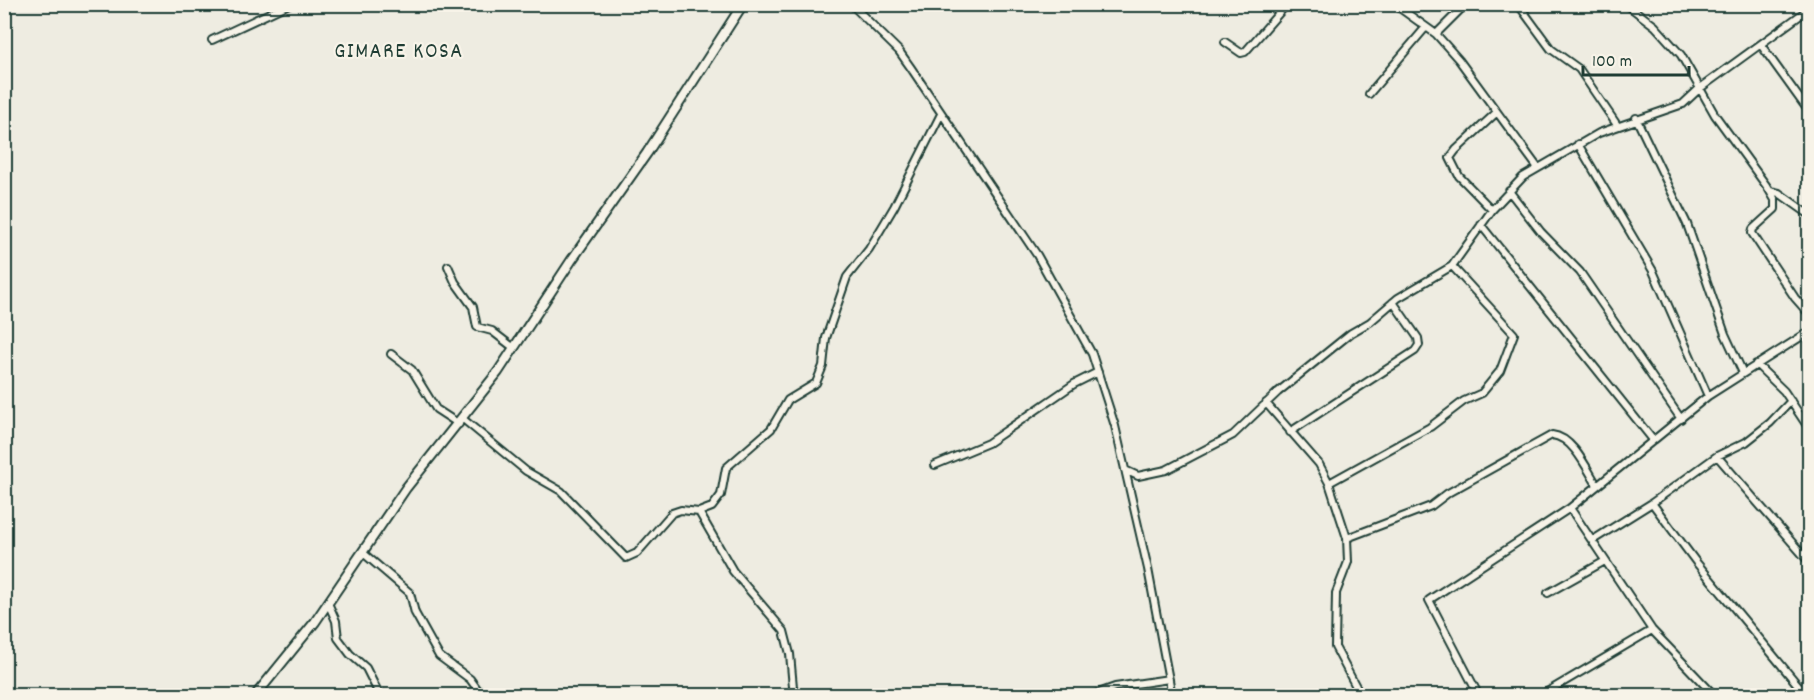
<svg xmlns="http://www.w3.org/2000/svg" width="1814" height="700" font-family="Dekko,sans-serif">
<rect width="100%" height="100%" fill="#eeece1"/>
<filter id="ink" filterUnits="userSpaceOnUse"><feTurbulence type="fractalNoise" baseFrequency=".0167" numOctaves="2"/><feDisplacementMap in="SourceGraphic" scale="12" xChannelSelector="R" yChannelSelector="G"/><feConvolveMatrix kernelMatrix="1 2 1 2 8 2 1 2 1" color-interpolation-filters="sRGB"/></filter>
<g filter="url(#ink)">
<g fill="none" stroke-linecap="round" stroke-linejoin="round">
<!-- minor casing -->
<g stroke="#1f3d34" stroke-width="10">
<path id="minor" d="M728,4l13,4
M851,4l48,47 12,17 126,187 55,99 23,72 33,143 24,127
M1394,4l42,30
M1466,4l-30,30 23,26 79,108
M1518,4l33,45 28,20 38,56
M1626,4l29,22 26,29 34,60 53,73 7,12v9l-22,20 -1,4 43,65 15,17
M212,40l77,-36
M1225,42l16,11 4,-1 42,-48
M1761,45l49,68
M1369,94l57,-67
M1636,118l51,106 38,110 18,39
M1578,144l75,127 55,125 102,-65
M1509,191l32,41 39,40 101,147
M1770,191l9,2 31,22
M1492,210l-33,-34 -9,-18 6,-8 41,-38
M1481,225l172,215
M448,266l7,16 18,25 4,20 15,4 22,17
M391,354l21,16 24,39 23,15
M1756,364l28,27 26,39
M1266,403l53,61 10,19 18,55 1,24 -12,31 -1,54 26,49
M463,419l63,52 35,20 65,67 11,-5 35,-40 9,-3 18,2 13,-5 9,-12 5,-27 45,-39 17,-29 28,-17 7,-17 3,-28 21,-61 22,-28 25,-42 47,-93
M1290,432l125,-81 4,-6 -1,-7 -25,-36
M1717,456l93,107
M935,465l53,-22 86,-59 24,-12
M1125,470l13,6 28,-6 67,-35 45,-43 73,-59 19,-11 28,-24 54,-32 40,-56 31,-33 76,-44 84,-29 16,-15 103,-75 8,-9
M1329,483l101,-56 34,-26 18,-8 18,-22 14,-37 -62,-68
M1652,503l44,59 111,134
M1570,508l82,122 63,66
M699,512l34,59 51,60 6,23 3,33 5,9
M1347,538l84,-32 17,-13 104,-58c21,2 35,34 45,50
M1593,540l59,-37 65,-47 29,-14 24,-19 21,-22
M362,552l48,41 5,20 24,43 31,23 8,11v6
M1548,593l57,-32
M328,603l8,18 2,17 12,16 16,14 14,28
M1090,696l25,-9 54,-8
M1479,696l-50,-96 141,-92 138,-112
M1540,696l112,-66"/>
</g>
<!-- tertiary casing -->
<g stroke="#1f3d34" stroke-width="12">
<path id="tertiary" d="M255,696l60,-74 91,-134 92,-116 73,-111 76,-108 96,-149"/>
</g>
<!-- minor -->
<use href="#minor" stroke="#f7f3e8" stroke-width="6"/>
<!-- tertiary -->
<use href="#tertiary" stroke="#f7f3e8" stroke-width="8"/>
</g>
</g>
<g text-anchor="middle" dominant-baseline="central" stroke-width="4.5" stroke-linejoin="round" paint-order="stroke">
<!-- quarter labels -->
<g font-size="22" letter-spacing="1.5" fill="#1f3d34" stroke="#f7f3e8">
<text x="399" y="52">GIMARE KOSA</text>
</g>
</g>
<!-- margin -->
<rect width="1814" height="700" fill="none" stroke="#f7f3e8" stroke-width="24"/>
<rect x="12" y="12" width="1790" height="676" fill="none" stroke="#1f3d34" stroke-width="2" filter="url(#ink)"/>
<!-- scale -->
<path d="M1583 66v9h106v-9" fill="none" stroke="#1f3d34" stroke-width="3"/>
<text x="1592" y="66" font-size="18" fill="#1f3d34" stroke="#f7f3e8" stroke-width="4.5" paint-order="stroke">100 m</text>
</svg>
